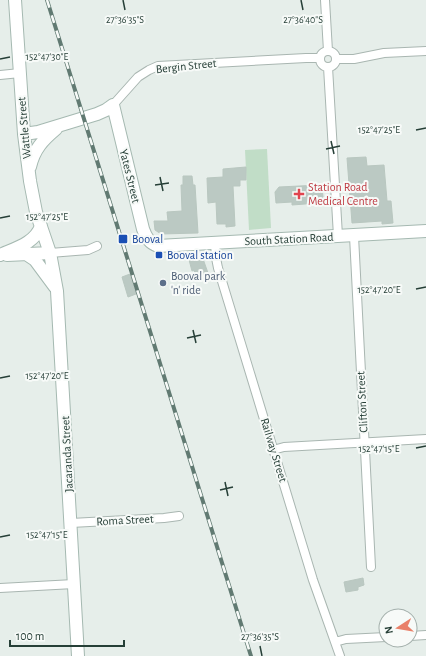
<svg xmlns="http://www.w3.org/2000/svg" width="426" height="656" font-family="'Alegreya Sans',sans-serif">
<rect width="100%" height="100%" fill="#e6eeea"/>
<!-- green -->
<path fill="#c1ddc7" d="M267,149l4,79 -22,2 -4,-80z"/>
<!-- building -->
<path fill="#bbc9c3" stroke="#b9c7c0" d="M366,157l1,9 17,-1 3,36h4l2,22 -11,1v-3l-30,2 -5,-65z
M246,167v13h-6v6h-7l2,40 -9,1v-3h-9l-1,-22 -8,1 -1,-25 16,-1v-8z
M183,176h9l1,9h2l3,48 -37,1 -6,-4 -1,-9h14l-1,-9 15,-1 -1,-26h2z
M320,185v2h2l1,10 -5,6 -26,2v-3l-16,1 -1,-11 4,-5z
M188,256h14l6,17 -12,4 -2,-7 -2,1z
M130,274l6,20 -8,3 -6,-20z
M363,578l1,7 -6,2v3l-12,2 -2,-10z"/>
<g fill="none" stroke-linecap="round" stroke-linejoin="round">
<!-- street casing -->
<g stroke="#a9b6b1" stroke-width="10">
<path id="street" d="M325,0l3,51
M320 59a8 8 0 1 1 16 0a8 8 0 1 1-16 0Z
M336,59h18l30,-6 42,-2
M328,67l10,169
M0,75l20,-2
M113,105l25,-28 11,-7 9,-4 148,-8h13
M354,236l17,331
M215,243l1,15 2,10 95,312 27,76
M50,253l38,-3 9,-4
M273,450l11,-3 142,-8
M71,523l93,-5 15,-2
M0,588l74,-4
M410,636l16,-1
M335,642l11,-3 40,-2"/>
</g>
<!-- secondary casing -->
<g stroke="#a5b9b1" stroke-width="14">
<path id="secondary" d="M15,0l9,134 6,47 6,31 14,41 7,38 21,365
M24,134l14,-2 59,-18 9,-4 7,-5 30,124c3,8 6,14 15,17l268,-15
M30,167c4,-18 13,-27 26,-38
M26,254l9,6 20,27
M0,255c16,-7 35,-12 41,-29
M7,255l43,-2"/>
</g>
<!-- street -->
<use href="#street" stroke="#fff" stroke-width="8"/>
<!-- secondary -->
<use href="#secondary" stroke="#fff" stroke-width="12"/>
<!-- rail casing -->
<g stroke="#617a72" stroke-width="4">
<path id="rail" d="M47,0l204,656"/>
</g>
<!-- rail -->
<use href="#rail" stroke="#f7faf8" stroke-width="2.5" stroke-dasharray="8" stroke-linecap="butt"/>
</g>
<!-- ticks -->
<path fill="none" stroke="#263f37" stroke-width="1.5" d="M123,0l2,10M301,0l2,10M0,59l10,-2M416,130l10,-2M331,141l3,13M326,149l14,-3M160,177l3,14M155,185l14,-2M0,218l10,-2M416,289l10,-2M193,330l3,13M187,338l14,-3M0,378l10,-2M416,448l10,-2M225,482l3,14M220,490l13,-3M0,537l10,-2M260,646l2,10"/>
<!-- markers -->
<path fill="#e0444e" stroke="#f7faf8" stroke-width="1.5" d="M297 188h4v4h4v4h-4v4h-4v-4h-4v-4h4z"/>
<g fill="#1a4fb4" stroke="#f7faf8" stroke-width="1.5">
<rect x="118" y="234" width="10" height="10" rx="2"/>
<rect x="155" y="251" width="8" height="8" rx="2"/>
</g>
<circle fill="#5c6f8a" stroke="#f7faf8" stroke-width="1.5" cx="163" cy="283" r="4"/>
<g text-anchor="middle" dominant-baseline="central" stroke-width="4" stroke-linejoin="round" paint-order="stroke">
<!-- street labels -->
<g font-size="12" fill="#263f37" stroke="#f7faf8">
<text transform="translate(186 66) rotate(-6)">Bergin Street</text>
<text transform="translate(24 128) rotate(-95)">Wattle Street</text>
<text transform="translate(130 176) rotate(76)">Yates Street</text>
<text transform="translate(289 239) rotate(-3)">South Station Road</text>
<text transform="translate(362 402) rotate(-93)">Clifton Street</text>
<text transform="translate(274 450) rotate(73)">Railway Street</text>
<text transform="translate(67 454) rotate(-93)">Jacaranda Street</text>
<text transform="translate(125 520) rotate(-3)">Roma Street</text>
</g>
<!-- health labels -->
<g font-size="12" fill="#be3a42" stroke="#f7faf8" text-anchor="start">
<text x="308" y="187">Station Road<tspan x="308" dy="14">Medical Centre</tspan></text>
</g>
<!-- transit labels -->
<g font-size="12" fill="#164399" stroke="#f7faf8" text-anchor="start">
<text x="132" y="239">Booval</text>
<text x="167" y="255">Booval station</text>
</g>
<!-- service labels -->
<g font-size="12" fill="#4e5e75" stroke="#f7faf8" text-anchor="start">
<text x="171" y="276">Booval park<tspan x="171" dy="14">'n' ride</tspan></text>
</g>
</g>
<g font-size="10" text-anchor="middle" fill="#263f37" stroke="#f7faf8" stroke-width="4" stroke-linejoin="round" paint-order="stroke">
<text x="125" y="23">27°36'35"S</text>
<text x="303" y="23">27°36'40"S</text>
<text x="47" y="60">152°47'30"E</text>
<text x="379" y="133">152°47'25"E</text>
<text x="47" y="220">152°47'25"E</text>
<text x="379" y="293">152°47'20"E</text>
<text x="47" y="379">152°47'20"E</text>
<text x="379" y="452">152°47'15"E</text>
<text x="47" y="538">152°47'15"E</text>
<text x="260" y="640">27°36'35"S</text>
</g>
<!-- north arrow -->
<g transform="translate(398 628) rotate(258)"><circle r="19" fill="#f7faf8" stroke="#a3afab"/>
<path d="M0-3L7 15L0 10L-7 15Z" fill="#e98069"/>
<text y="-6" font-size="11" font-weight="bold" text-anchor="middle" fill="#263f37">N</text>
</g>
<!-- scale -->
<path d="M10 640v6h114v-6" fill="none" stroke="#263f37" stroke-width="2"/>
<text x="16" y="640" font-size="12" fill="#263f37" stroke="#f7faf8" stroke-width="3" paint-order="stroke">100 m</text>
</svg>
